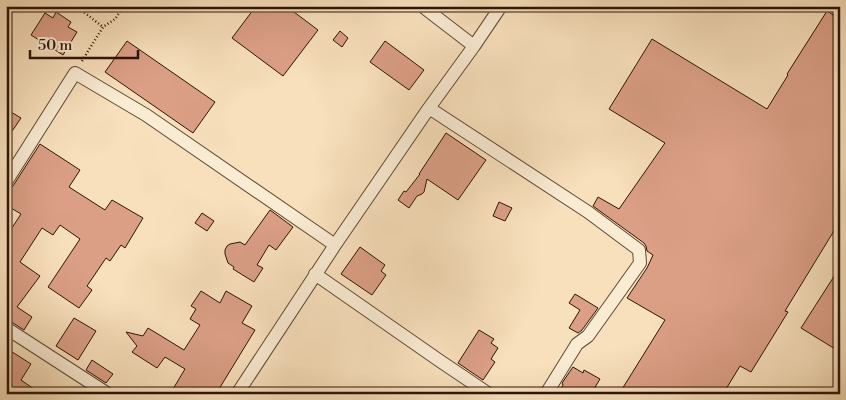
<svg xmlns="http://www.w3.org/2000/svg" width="846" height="400" font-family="'Libre Bodoni',serif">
<rect width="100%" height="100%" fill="#f8e0bc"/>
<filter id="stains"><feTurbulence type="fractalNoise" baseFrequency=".004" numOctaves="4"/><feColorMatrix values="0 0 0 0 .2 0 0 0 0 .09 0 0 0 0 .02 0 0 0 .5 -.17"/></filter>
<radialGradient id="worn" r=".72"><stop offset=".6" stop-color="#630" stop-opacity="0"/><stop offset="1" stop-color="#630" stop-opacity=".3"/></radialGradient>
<!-- building -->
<path fill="#db9f86" stroke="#2c1505" d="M256,6h30l32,24 -35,46 -51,-38z
M827,11l13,8v202l-55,90 3,1 -37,60 -11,-6 -17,28h-104l46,-74 -38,-22 20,-30 6,-13 -6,-4 -1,-5 -2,-3 -51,-37 5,-9 21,12 46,-66 -56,-34 43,-70 115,70 21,-34 -1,-1z
M56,12l15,10 -3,5 9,5 -14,23 -32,-20 14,-22 8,5z
M340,31l8,7 -6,9 -9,-7z
M127,41l88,61 -22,31 -88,-61z
M385,41l39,29 -15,20 -39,-28z
M6,109l15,9 -15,22z
M446,133l40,27 -28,40 -31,-21 -3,13 -2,2 -5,2 -8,12 -11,-8 6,-9 2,1 14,-18h-1z
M40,144l40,26 -11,17 36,23 7,-10 31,18 -18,30 -4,-3 -11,16 -4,-3 -19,28 5,4 -13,18 -31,-21 32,-48 -20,-14 -7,10 -11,-7 -22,34 20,14 -23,31 15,10 -8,13 -14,-9 -4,-1v-83l15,-23 -15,-9v-13l7,-6z
M499,202l13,6 -7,13 -12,-5z
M270,210l23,17 -17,23 -7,-5 -12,20 6,3 -9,14 -21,-13 1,-2 -6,-4 -3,-9v-4l2,-4 3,-2 10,-2 5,3z
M202,213l12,8 -7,10 -12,-8z
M360,247l25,18 -4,6 5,4 -14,20 -31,-21z
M840,267v85l-39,-24z
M201,291l19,12 6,-12 26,15 -10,17 13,7 -39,64h-46l15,-25 -20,-12 -8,11 -25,-16 5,-6 -11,-14 17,4 5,-8 36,22 16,-25 -10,-6 6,-10 -5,-3z
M575,294l23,14 -16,22 -4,3 -9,-5 11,-18 -11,-7z
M74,318l22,13 -18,29 -22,-14z
M479,330l15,9 -3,4 7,5 -7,11 4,3 -12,18 -25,-17z
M6,348l25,16 -10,16 20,14h-35z
M92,360l21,14 -7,9 -20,-13z
M573,367l10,6 1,-3 16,9 -9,15h-33l5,-9 -1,-2z"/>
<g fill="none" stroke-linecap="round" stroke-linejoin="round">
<!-- minor casing -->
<g stroke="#5f4833" stroke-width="14">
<path id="minor" d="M422,6l52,40
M429,108l159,104 51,38 1,13 -52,73 -11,8 -31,50
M6,182l69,-109 71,42 189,130
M315,274l125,87 49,33
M6,328l102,66
M237,394l98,-149 94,-137 45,-62 27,-40"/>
</g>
<!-- path -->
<path stroke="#2c1505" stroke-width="2.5" stroke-dasharray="1 2.5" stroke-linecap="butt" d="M76,6l27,21
M82,61l21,-34 12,-8 9,-13"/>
<!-- minor -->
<use href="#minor" stroke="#faebd3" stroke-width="12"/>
</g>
<!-- margin -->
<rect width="846" height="400" fill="none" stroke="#f8e0bc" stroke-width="25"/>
<rect x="8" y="8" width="831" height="385" fill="none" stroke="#2c1505" stroke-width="2.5"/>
<rect x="12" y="12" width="821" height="375" fill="none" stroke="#2c1505"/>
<!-- scale -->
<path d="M30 50v8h108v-8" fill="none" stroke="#2c1505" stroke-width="2.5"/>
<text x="38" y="50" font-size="15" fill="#2c1505" stroke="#faebd3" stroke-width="4" paint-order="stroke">50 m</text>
<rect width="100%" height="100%" filter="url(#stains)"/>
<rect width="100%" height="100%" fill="url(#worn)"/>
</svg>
